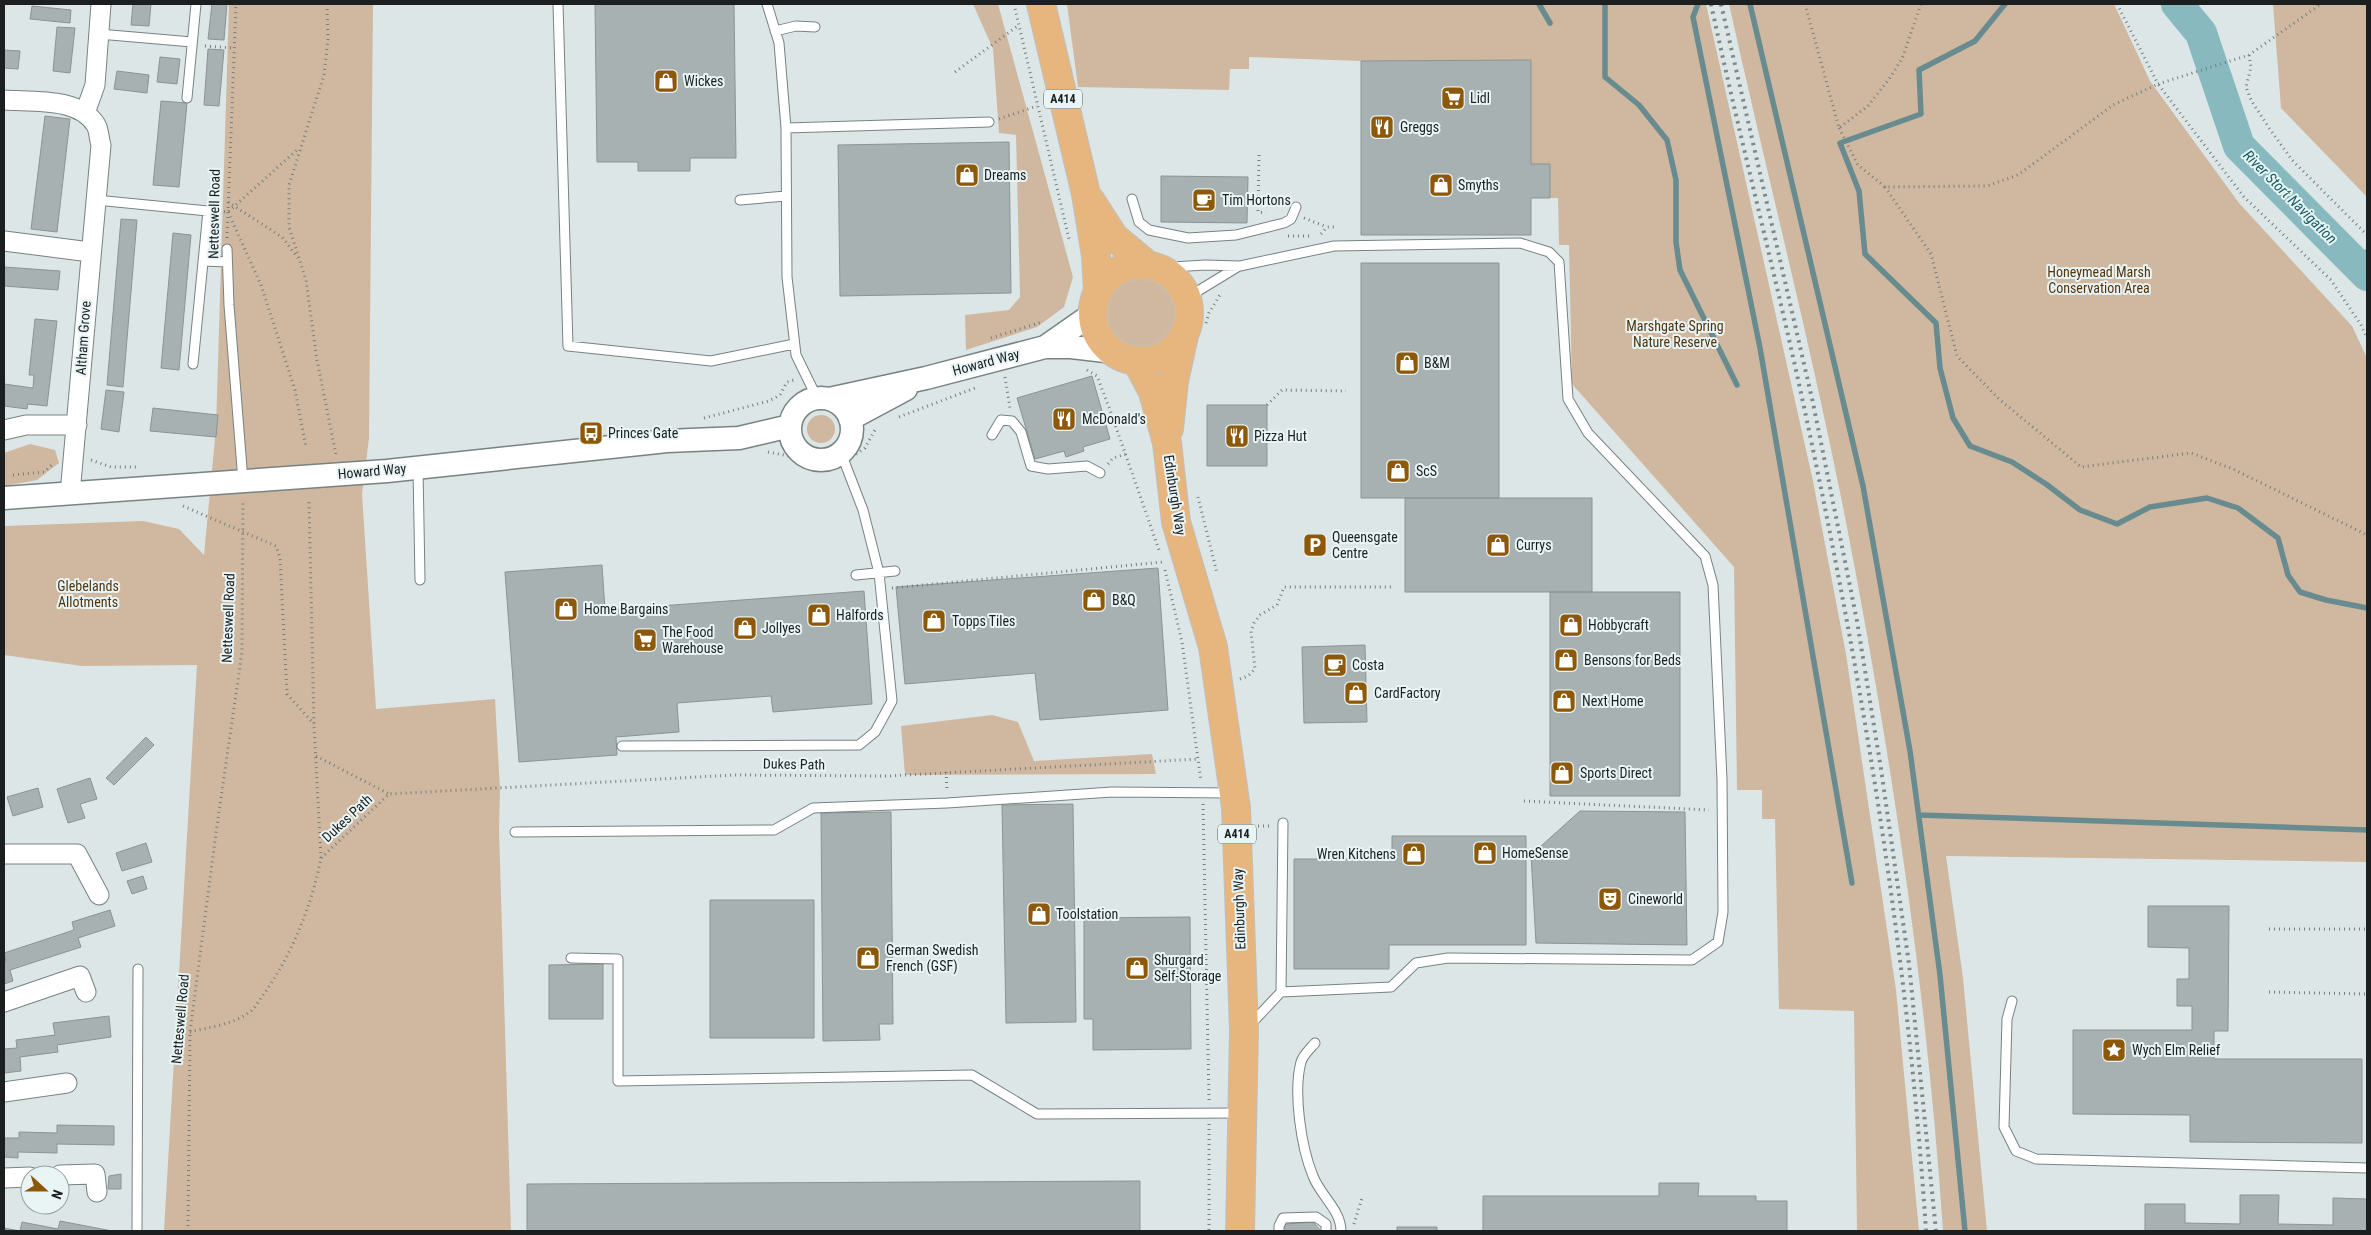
<svg xmlns="http://www.w3.org/2000/svg" width="2371" height="1235" font-family="'Roboto Condensed',sans-serif">
<rect width="100%" height="100%" fill="#dce6e7"/>
<!-- green -->
<path fill="#cfb89f" d="M229,4h144l-4,434 -7,56 14,215 119,-10 5,91 -1,39 12,402h-347l33,-566 -115,1 -78,-11v-129l139,-5 36,8 25,26 12,-127z
M973,4h25l75,273 -9,30 -27,20 -71,23 -1,-35 44,-5 11,-13 -4,-162 -17,-2 -6,-84z
M1067,4h639l107,477 33,173 50,336 23,241h-62l-3,-220 -75,-2 -4,-190h-13v-29h-25l-3,-223 -162,-183 -3,-139h-10l-1,-47h-8v-34h-19v-103h-170l-112,-4v12h-19l-1,21 -151,-3z
M1729,4h385l36,77 89,122 113,123 15,32v504l-421,-6 17,122 24,253h-44c-16,-239 -52,-478 -98,-714 -34,-172 -78,-342 -116,-513z
M2273,4h94v193l-86,-89z
M1106 314a36 36 0 1 1 72 0a36 36 0 1 1-72 0Z
M807 429a14 14 0 1 1 28 0a14 14 0 1 1-28 0Z
M30,444l25,6 4,13 -22,17 -33,6v-33z
M992,715l26,7 16,39 118,-7 4,20 -251,1 -4,-49z"/>
<g fill="none" stroke-linecap="round" stroke-linejoin="round">
<!-- stream -->
<path stroke="#678b8f" stroke-width="5.5" d="M1539,4l11,19
M1605,4v73l34,28 28,35 9,40v62l4,28 57,115
M1698,4l-5,13 67,331 92,535
M1750,4l113,482 47,265 30,224 25,256
M2005,4l-30,37 -56,29 2,44 -81,29 19,48 6,63 71,69 4,45 13,50 17,28 42,16 34,22 34,26 37,14 33,-17 57,-9 31,10 40,30 10,37 12,17 26,8 41,8
M2351,258l16,-6
M1919,815l448,15"/>
<!-- river -->
<path stroke="#87b9be" stroke-width="32" d="M2177,4l24,29 38,113 128,129"/>
</g>
<!-- building -->
<path fill="#a7b1b2" stroke="#8a9495" d="M133,4h18l-2,22 -18,-1z
M212,4h15l-3,36 -16,-1z
M595,4h139l2,154h-46v13h-52v-9h-41z
M32,6l39,4 -1,13 -40,-4z
M57,27l18,1 -5,45 -17,-2z
M208,49l16,1 -5,56 -15,-1z
M4,50l16,1 -2,18 -14,-1z
M160,57l20,2 -3,25 -20,-2z
M1531,60v104h19v34h-19v37h-170v-174z
M117,71l32,4 -2,18 -33,-4z
M161,101l26,2 -8,84 -26,-2z
M45,116l25,3 -13,113 -26,-3z
M1009,142l2,151 -171,3 -2,-151z
M1161,176l87,1 -1,46 -86,-1z
M121,219l16,1 -14,167 -16,-2z
M173,233l18,2 -12,135 -18,-2z
M1361,263h138v235h-138z
M4,267l56,4 -2,19 -54,-4z
M35,319l22,2 -10,85 -19,-2 -1,5 -23,-3v-22l29,4 1,-13h-5z
M1092,376l18,63 -27,8 1,4 -18,6 -2,-6 -29,8 -18,-61z
M106,390l18,2 -5,40 -18,-3z
M1207,405h60v61h-60z
M153,408l65,7 -2,22 -66,-6z
M1405,498h187v94h-187z
M602,565l3,45 259,-19 8,113 -99,8 -2,-16 -94,7 2,29 -63,5 1,18 -98,7 -14,-190z
M1158,568l10,142 -128,10 -5,-47 -130,11 -9,-97z
M1550,592h130v204h-130z
M1365,645l2,77 -63,1 -2,-76z
M146,737l8,8 -40,40 -8,-7z
M90,778l7,21 -17,5 5,14 -17,5 -11,-34z
M38,788l5,19 -30,9 -6,-19z
M1073,804l3,218 -70,1 -4,-218z
M1580,811l105,1 2,133 -151,-2 -5,-88z
M891,812l2,212h-14l1,16 -57,1 -2,-228z
M1392,836h134v109h-137v24h-95v-110h98z
M146,843l6,19 -30,9 -6,-18z
M143,876l4,13 -15,5 -5,-13z
M710,900h104v138h-104z
M2148,906h81l-1,125h-14v28h148v84l-172,-1v-27l-117,-1v-84h119v-24h-15v-27h12v-31l-41,-1z
M110,910l5,16 -37,12 3,9 -71,23 3,11 -9,3v-22l2,-1 -2,-8 70,-23 -2,-8z
M1190,917l1,132 -98,1v-31h-9v-101z
M603,964v55h-54v-54z
M109,1016l2,21 -54,8 1,7 -38,5 1,14 -17,2v-24l13,-1 -1,-8 39,-5 -2,-12z
M57,1125l57,1v19l-57,-1v9l-39,-1v6l-14,-1v-19h15v-6l38,1z
M121,1174v15h-13l1,-13z
M1140,1181v50h-613v-47z
M1659,1183h40l-1,13h58v5h31v30h-304v-35h176z
M2240,1195h39l-1,29 55,1v-27l34,1v32h-222v-27h40v19l55,1z
M60,1221l52,10h-108v-3l16,3 2,-9 36,7z
M1313,1222l8,9h-38l2,-7z
M1397,1227h40v4h-40z"/>
<g fill="none" stroke-linecap="round" stroke-linejoin="round">
<!-- service casing -->
<g stroke="#788282" stroke-width="11">
<path id="service" d="M558,4l10,342 143,15 83,-17
M767,4l12,39 7,85 1,149 9,78 21,43
M775,31l21,-5 19,1
M99,34l93,8
M187,98l9,-94
M786,128l203,-6
M1132,199l7,23 10,8 39,8 48,-3 48,-12 7,-4 5,-12
M96,200l112,11 -15,153
M740,200l46,-4
M227,249l2,56 14,176
M204,261l23,1
M1157,268l48,-3 35,1 94,-20 186,-3 29,9 10,10 9,137 20,34 117,123 8,29 9,194 1,133 -5,30 -26,18 -244,-2 -32,5 -25,24 -110,5
M1189,308l9,-17 41,-25
M992,435l9,-15 11,1 9,11 10,34 17,3 39,-3 13,7
M418,468l2,112
M856,575l39,-4
M622,746l237,-1 16,-13 17,-31 -13,-128 -16,-63 -22,-57
M515,832l259,-2 39,-22 134,-5 165,-11 119,1
M571,958l47,1v122l354,-6 65,39 203,-1
M2012,1001l-5,18 -3,108 12,24 20,8 331,9
M1250,1025l31,-33 2,-169
M1315,1043c-5,6 -12,12 -14,19 -8,30 0,85 12,114 7,19 28,34 28,55
M137,1231l1,-262
M1279,1231v-5l4,-8 33,-1 10,7v7"/>
</g>
<!-- minor casing -->
<g stroke="#788282" stroke-width="21">
<path id="minor" d="M4,100c29,2 75,-3 92,25 3,5 3,14 5,20l-31,349
M85,113l10,-28 6,-81
M4,241l86,11
M4,430l22,-5h51
M4,854h73l22,41
M4,1002l76,-26 6,16
M4,1092l63,-9
M60,1175l35,-1 2,18
M4,1178l26,-1"/>
</g>
<!-- tertiary casing -->
<g stroke="#788282" stroke-width="25">
<path id="tertiary" d="M1045,347l43,-30 7,-16
M790 429a31 31 0 1 1 62 0a31 31 0 1 1-62 0Z
M829,399l97,-21 119,-31h26l43,5
M850,419l56,-30
M4,498l383,-27 280,-30 72,-3 51,-12"/>
</g>
<!-- trunk casing -->
<g stroke="#bfc0c1" stroke-width="30">
<path id="trunk" d="M1041,4l45,190 10,62 2,37
M1091,201l23,36 35,29
M1093 313a48 48 0 1 1 96 0a48 48 0 1 1-96 0Z
M1136,360l17,32 14,51 9,79 37,125 23,161 8,223 -4,200
M1169,429l5,-48 11,-50"/>
</g>
<!-- path -->
<path stroke="#777e7f" stroke-width="3" stroke-dasharray="1 4" stroke-linecap="butt" d="M327,4l1,35 -4,36 -35,110v42l17,53 11,80 19,95
M1014,4l55,235
M1805,4l34,124 29,-22 21,-27 13,-20 19,-55
M2117,4l41,80 91,-29 72,-51
M205,46l29,2
M2249,55l2,12 -5,20 5,13 18,28 23,32 75,75
M955,72l64,-47
M999,119l38,-13
M1839,128l19,37 27,22 102,-1 31,-11 95,-70 45,-21 86,113 87,83 30,45 6,13
M1259,155l-1,57 8,1
M1885,187l46,67 26,102 42,43 82,68 110,-14 42,16 134,66
M228,202l54,35 16,21
M219,211l9,1 70,-63
M228,212l33,73 34,105 11,57
M1304,218l23,9
M1321,234l6,-7h7
M1288,236h24
M227,238l9,-234
M1206,323l3,-10 12,-20
M991,338l51,-16
M1087,370l10,6 13,34 49,140
M1005,377l5,31
M1267,405l15,-15 64,1
M899,417l76,-29
M704,418l65,-17 11,-6 7,-13 7,-2
M768,452l26,5 24,13 14,-5
M856,454l9,-6 11,-20
M91,460l20,7h28
M1108,464l5,-6 13,-4
M13,475l31,-3 10,-9
M1198,497l19,76
M183,506l93,40 4,12 7,136 27,30
M1165,570l17,72 19,139
M892,588l271,-26
M1240,679l8,-3 7,-7 -4,-38 3,-8 6,-8 17,-10 7,-18h109
M316,756l73,38
M946,772l1,19
M1524,801l185,9
M1203,804l6,297
M1258,826h13
M321,858l68,-64 344,-19 156,1 310,-17
M2269,929h96
M2269,992l96,2
M190,1032c20,-5 45,-8 61,-21 5,-4 8,-11 12,-16 28,-38 49,-90 58,-137l-7,-133 -5,-223
M1209,1124v107
M1354,1224l8,-26
M188,1231l2,-199 26,-199 26,-181 1,-151"/>
<!-- service -->
<use href="#service" stroke="#fff" stroke-width="9"/>
<!-- minor -->
<use href="#minor" stroke="#fff" stroke-width="19"/>
<!-- tertiary -->
<use href="#tertiary" stroke="#fff" stroke-width="22"/>
<!-- trunk -->
<use href="#trunk" stroke="#e6b67e" stroke-width="28"/>
<!-- rail -->
<path stroke="#818889" stroke-width="4" stroke-dasharray="2.5 5" stroke-linecap="butt" d="M1711,4c29,135 64,268 93,403 58,271 104,547 122,824
M1721,4l92,399 44,218 24,148 28,195 27,267"/>
</g>
<!-- icons -->
<defs>
<g id="shop-square" transform="scale(1.25)"><rect x="-9" y="-9" width="18" height="18" rx="4" fill="#8d5908" stroke="#e9f4f5"/><path d="M-5-2.5h2.3a2.7 3.5 0 0 1 5.4 0H5L5.5 6h-11ZM-1.5-2.5h3a1.5 2.3 0 0 0-3 0Z" fill="#fff"/></g>
<g id="supermarket-square" transform="scale(1.25)"><rect x="-9" y="-9" width="18" height="18" rx="4" fill="#8d5908" stroke="#e9f4f5"/><path d="M-6-5.5h2.5l.6 2H6L4.5 2H-2.5L-4.4-4H-6ZM-1.5 3.2a1.3 1.3 0 1 0 .1 0ZM3 3.2a1.3 1.3 0 1 0 .1 0Z" fill="#fff"/></g>
<g id="restaurant-square" transform="scale(1.25)"><rect x="-9" y="-9" width="18" height="18" rx="4" fill="#8d5908" stroke="#e9f4f5"/><path d="M-5-6h1v4h1v-4h1v4h1v-4h1v5L-1.5 .5V6h-2V.5L-5-1ZM5-6V6H3V1.5H1.5Q1.5-4 5-6Z" fill="#fff"/></g>
<g id="cafe-square" transform="scale(1.25)"><rect x="-9" y="-9" width="18" height="18" rx="4" fill="#8d5908" stroke="#e9f4f5"/><path d="M-5.5-4.5H6V0H3Q3 3.5 0 3.5H-2.5Q-5.5 3.5-5.5 0ZM3-3.2v2h1.7v-2ZM-6 4.5H4V6H-6Z" fill="#fff"/></g>
<g id="bus-square" transform="scale(1.25)"><rect x="-9" y="-9" width="18" height="18" rx="4" fill="#8d5908" stroke="#e9f4f5"/><path d="M-5-6H5V4H4V6H2V4H-2V6H-4V4H-5ZM-3.5-4V0h7V-4ZM-3.5 1.2v1.5H-2V1.2ZM2 1.2v1.5H3.5V1.2Z" fill="#fff"/></g>
<g id="parking-square" transform="scale(1.25)"><rect x="-9" y="-9" width="18" height="18" rx="4" fill="#8d5908" stroke="#e9f4f5"/><path d="M-3.5-5.5H1a3.5 3.5 0 0 1 0 7H-1V5.5H-3.5ZM-1-3.4V-.6H.8a1.4 1.4 0 0 0 0-2.8Z" fill="#fff"/></g>
<g id="theatre-square" transform="scale(1.25)"><rect x="-9" y="-9" width="18" height="18" rx="4" fill="#8d5908" stroke="#e9f4f5"/><path d="M-5-5.5Q0-4 5-5.5V0Q5 5 0 6Q-5 5-5 0ZM-3.3-2.5H-1v1.5H-3.3ZM1-2.5H3.3v1.5H1ZM-2.8 1Q0 5.5 2.8 1Z" fill="#fff"/></g>
<g id="sight-square" transform="scale(1.25)"><rect x="-9" y="-9" width="18" height="18" rx="4" fill="#8d5908" stroke="#e9f4f5"/><path d="M0-6L1.8-2.2L6-1.7L2.9 1.2L3.7 5.4L0 3.3L-3.7 5.4L-2.9 1.2L-6-1.7L-1.8-2.2Z" fill="#fff"/></g>
</defs>
<g fill-rule="evenodd">
<use href="#shop-square" x="666" y="81"/>
<use href="#supermarket-square" x="1453" y="98"/>
<use href="#restaurant-square" x="1382" y="127"/>
<use href="#shop-square" x="967" y="175"/>
<use href="#shop-square" x="1441" y="185"/>
<use href="#cafe-square" x="1204" y="200"/>
<use href="#shop-square" x="1407" y="363"/>
<use href="#restaurant-square" x="1064" y="419"/>
<use href="#bus-square" x="591" y="433"/>
<use href="#restaurant-square" x="1237" y="436"/>
<use href="#shop-square" x="1398" y="471"/>
<use href="#parking-square" x="1315" y="545"/>
<use href="#shop-square" x="1498" y="545"/>
<use href="#shop-square" x="1094" y="600"/>
<use href="#shop-square" x="566" y="609"/>
<use href="#shop-square" x="819" y="615"/>
<use href="#shop-square" x="934" y="621"/>
<use href="#shop-square" x="1571" y="625"/>
<use href="#shop-square" x="745" y="628"/>
<use href="#supermarket-square" x="645" y="640"/>
<use href="#shop-square" x="1566" y="660"/>
<use href="#cafe-square" x="1335" y="665"/>
<use href="#shop-square" x="1356" y="693"/>
<use href="#shop-square" x="1564" y="701"/>
<use href="#shop-square" x="1562" y="773"/>
<use href="#shop-square" x="1485" y="853"/>
<use href="#shop-square" x="1414" y="854"/>
<use href="#theatre-square" x="1610" y="899"/>
<use href="#shop-square" x="1039" y="914"/>
<use href="#shop-square" x="868" y="958"/>
<use href="#shop-square" x="1137" y="968"/>
<use href="#sight-square" x="2114" y="1050"/>
</g>
<g text-anchor="middle" dominant-baseline="central" stroke-width="4" stroke-linejoin="round" paint-order="stroke">
<!-- shield labels -->
<g fill="#e9f4f5" stroke="#595f60" stroke-width="1">
<rect x="1044" y="89.5" width="38" height="19" rx="4"/>
<rect x="1218" y="824.5" width="38" height="19" rx="4"/>
</g>
<g font-size="12" font-weight="bold" fill="#1b1f20">
<text x="1063" y="99">A414</text>
<text x="1237" y="834">A414</text>
</g>
<!-- poi labels -->
<g font-size="14" fill="#1b1f20" stroke="#e9f4f5" text-anchor="start">
<text x="684" y="81">Wickes</text>
<text x="1470" y="98">Lidl</text>
<text x="1400" y="127">Greggs</text>
<text x="984" y="175">Dreams</text>
<text x="1458" y="185">Smyths</text>
<text x="1222" y="200">Tim Hortons</text>
<text x="1424" y="363">B&amp;M</text>
<text x="1082" y="419">McDonald's</text>
<text x="608" y="433">Princes Gate</text>
<text x="1254" y="436">Pizza Hut</text>
<text x="1416" y="471">ScS</text>
<text x="1332" y="537">Queensgate<tspan x="1332" dy="16">Centre</tspan></text>
<text x="1516" y="545">Currys</text>
<text x="1112" y="600">B&amp;Q</text>
<text x="584" y="609">Home Bargains</text>
<text x="836" y="615">Halfords</text>
<text x="952" y="621">Topps Tiles</text>
<text x="1588" y="625">Hobbycraft</text>
<text x="762" y="628">Jollyes</text>
<text x="662" y="632">The Food<tspan x="662" dy="16">Warehouse</tspan></text>
<text x="1584" y="660">Bensons for Beds</text>
<text x="1352" y="665">Costa</text>
<text x="1374" y="693">CardFactory</text>
<text x="1582" y="701">Next Home</text>
<text x="1580" y="773">Sports Direct</text>
<text x="1502" y="853">HomeSense</text>
<text x="1396" y="854" text-anchor="end">Wren Kitchens</text>
<text x="1628" y="899">Cineworld</text>
<text x="1056" y="914">Toolstation</text>
<text x="886" y="950">German Swedish<tspan x="886" dy="16">French (GSF)</tspan></text>
<text x="1154" y="960">Shurgard<tspan x="1154" dy="16">Self-Storage</tspan></text>
<text x="2132" y="1050">Wych Elm Relief</text>
</g>
<!-- street labels -->
<g font-size="14" fill="#1b1f20" stroke="#e9f4f5">
<text transform="translate(214 214) rotate(-89)">Netteswell Road</text>
<text transform="translate(83 338) rotate(-86)">Altham Grove</text>
<text transform="translate(986 362) rotate(-15)">Howard Way</text>
<text transform="translate(372 471) rotate(-5)">Howard Way</text>
<text transform="translate(1175 495) rotate(81)">Edinburgh Way</text>
<text transform="translate(228 618) rotate(-88)">Netteswell Road</text>
<text transform="translate(794 764) rotate(1)">Dukes Path</text>
<text transform="translate(347 818) rotate(-43)">Dukes Path</text>
<text transform="translate(1239 909) rotate(-92)">Edinburgh Way</text>
<text transform="translate(180 1019) rotate(-85)">Netteswell Road</text>
</g>
<!-- park labels -->
<g font-size="14" fill="#51340e" stroke="#e9f4f5">
<text x="2099" y="272">Honeymead Marsh<tspan x="2099" dy="16">Conservation Area</tspan></text>
<text x="1675" y="326">Marshgate Spring<tspan x="1675" dy="16">Nature Reserve</tspan></text>
<text x="88" y="586">Glebelands<tspan x="88" dy="16">Allotments</tspan></text>
</g>
<!-- water labels -->
<g font-size="15" font-style="italic" fill="#195d63" stroke="#e9f4f5">
<text transform="translate(2290 197) rotate(45)">River Stort Navigation</text>
</g>
</g>
<!-- border -->
<rect width="2371" height="1235" fill="none" stroke="#1b1f20" stroke-width="10"/>
<!-- north arrow -->
<g transform="translate(45 1190) rotate(111)"><circle r="24" fill="#e9f4f5" stroke="#979fa0"/>
<path d="M0-4L9 19L0 12L-9 19Z" fill="#8d5908"/>
<text y="-8" font-size="14" font-weight="bold" text-anchor="middle" fill="#1b1f20">N</text>
</g>
</svg>
